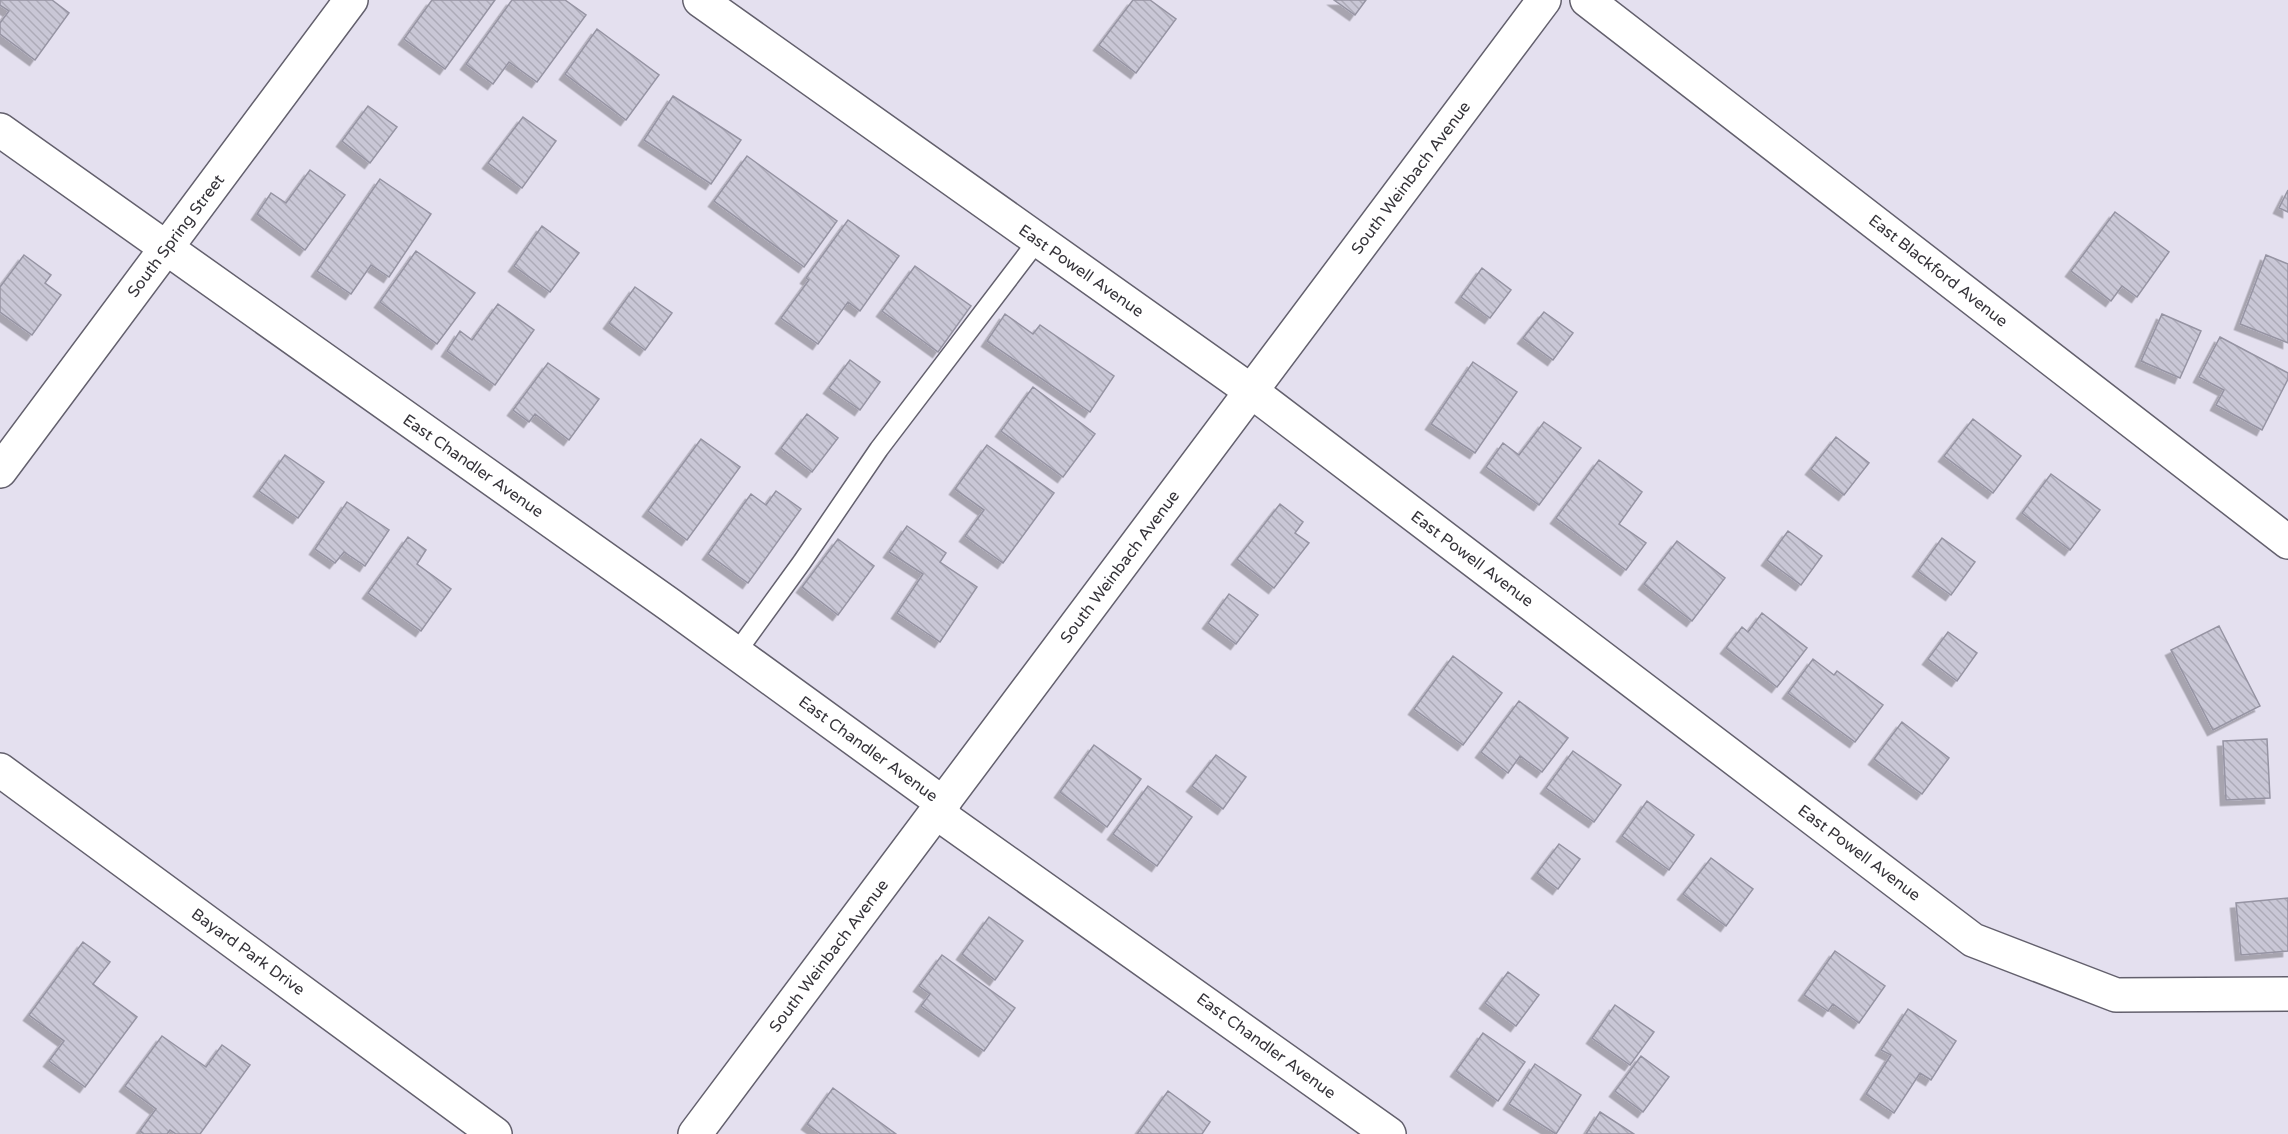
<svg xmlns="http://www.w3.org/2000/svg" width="2288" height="1134" font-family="'Varela Round',sans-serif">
<defs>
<pattern id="building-back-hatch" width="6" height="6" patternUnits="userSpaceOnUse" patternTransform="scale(1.5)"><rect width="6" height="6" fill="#c9c7d6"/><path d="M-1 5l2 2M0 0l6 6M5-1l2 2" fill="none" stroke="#adabb8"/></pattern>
<filter id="shadow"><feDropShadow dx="-5.5" dy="5.5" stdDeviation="0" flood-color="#0004"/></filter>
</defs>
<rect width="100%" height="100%" fill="#e4e0ef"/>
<!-- building -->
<path fill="url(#building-back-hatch)" stroke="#9694a3" stroke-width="1.5" filter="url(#shadow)" d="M0,0h52l17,13 -34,47 -35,-26v-11l9,-12 -9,-6z
M432,0h63l-50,69 -41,-30z
M512,0h53l21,15 -49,67 -28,-20 -16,22 -27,-20z
M1133,0h17l26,19 -40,54 -37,-28z
M1334,0h32l-11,15z
M597,29l62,46 -33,45 -61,-46z
M673,96l68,44 -30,44 -67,-44z
M368,106l29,21 -27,36 -28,-22z
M523,117l33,24 -34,47 -34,-25z
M747,156l90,65 -33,46 -90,-66z
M310,170l35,25 -40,55 -48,-36 14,-21 15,10z
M380,179l51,35 -42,63 -18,-12 -20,29 -34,-23z
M2288,190v22l-9,-4z
M2115,212l54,40 -32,45 -15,-11 -11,15 -40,-30z
M848,220l51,36 -39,55 -12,-9 -30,42 -37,-26 28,-38 -3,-2z
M542,226l37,27 -29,39 -36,-26z
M416,251l59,42 -38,51 -57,-42z
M24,255l27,20 -6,8 16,12 -29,40 -32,-23v-25z
M2266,255l22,9v79l-48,-19z
M915,266l56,40 -33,46 -56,-41z
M1482,268l29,22 -21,28 -29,-21z
M635,287l37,26 -27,37 -36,-27z
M498,304l36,26 -39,55 -48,-34 13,-20 12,9z
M1544,312l29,21 -20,27 -30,-22z
M1005,314l28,20 7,-9 74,51 -24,36 -103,-71z
M2162,314l39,17 -21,47 -39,-17z
M2220,337l68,36v6l-26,51 -46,-25 8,-15 -25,-13z
M850,360l30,22 -20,28 -31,-22z
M1473,362l44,30 -42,61 -44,-29z
M548,363l51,36 -30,41 -34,-26 -6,8 -16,-12z
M1033,387l62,47 -32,43 -62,-46z
M807,414l31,24 -26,34 -31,-24z
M1973,419l48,37 -28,37 -49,-37z
M1544,422l37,26 -42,57 -53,-38 17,-24 16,12z
M1836,437l33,26 -25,32 -33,-26z
M701,439l39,28 -53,73 -39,-29z
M987,445l67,48 -51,70 -38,-27 19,-26 -29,-21z
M285,455l39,27 -26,36 -39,-27z
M1599,460l43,32 -23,32 27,19 -20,27 -70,-52z
M2051,474l49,36 -30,40 -48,-37z
M776,491l25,18 -53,74 -40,-29 43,-60 15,11z
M347,502l42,28 -24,36 -21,-14 -9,11 -20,-14z
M1280,504l23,18 -8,11 14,10 -35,45 -37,-29z
M907,526l39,27 -6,9 37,25 -37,55 -43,-29 26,-39 -34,-22z
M1788,531l34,25 -21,29 -34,-25z
M408,537l18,13 -9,14 34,25 -30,42 -53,-38z
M1942,538l33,24 -24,33 -33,-24z
M838,539l36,27 -36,49 -36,-28z
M1677,541l48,37 -33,43 -48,-37z
M1229,594l29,21 -22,29 -28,-21z
M1762,613l45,35 -30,39 -51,-39 16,-21 6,5z
M2219,626l41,80 -47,24 -42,-80z
M1948,632l29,21 -20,28 -29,-22z
M1453,656l49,37 -39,52 -49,-36z
M1813,659l21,16 3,-4 46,34 -28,37 -67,-49z
M1519,701l49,37 -26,34 -22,-16 -12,17 -27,-21z
M1902,722l47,36 -27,36 -48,-35z
M2267,739l3,59 -44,2 -3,-59z
M1094,745l47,34 -34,48 -47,-35z
M1573,751l48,34 -27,37 -48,-34z
M1216,755l30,22 -23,32 -31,-23z
M1148,786l44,31 -35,49 -44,-32z
M1647,801l47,34 -25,35 -47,-34z
M1559,844l21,15 -22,30 -21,-16z
M1711,858l42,31 -27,37 -43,-32z
M2288,898v53l-47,4 -5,-52z
M989,917l34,24 -28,39 -33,-26z
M83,942l27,20 -17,22 44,33 -52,70 -36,-26 15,-20 -35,-26z
M1835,951l50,35 -26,37 -26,-19 -5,7 -24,-16z
M942,955l73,53 -31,43 -63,-45 9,-12 -11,-8z
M1508,972l31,23 -23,31 -31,-23z
M1615,1005l39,27 -24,33 -38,-27z
M1908,1009l48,32 -25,39 -11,-7 -26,40 -28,-19 25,-39 -10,-5z
M1483,1033l42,29 -27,39 -42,-30z
M162,1036l44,31 16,-22 28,20 -50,69h-24l-6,-4 -3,4h-23l-4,-3 16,-22 -31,-23z
M1641,1056l28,21 -26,35 -28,-21z
M1535,1064l46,31 -25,39 -47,-30z
M833,1088l63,46h-75l-14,-10z
M1168,1091l42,31 -8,12h-65z
M1600,1112l34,22h-48z"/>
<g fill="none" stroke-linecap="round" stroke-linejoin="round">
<!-- service casing -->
<g stroke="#63606d" stroke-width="21">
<path id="service" d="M736,653l66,-91 77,-113 159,-209"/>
</g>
<!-- minor casing -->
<g stroke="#63606d" stroke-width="36">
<path id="minor" d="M700,0l551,391 722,549 143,55 172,-1
M1587,0l701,542
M0,130l670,475 274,199
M0,471l351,-471
M0,770l495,364
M937,813l452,321"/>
</g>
<!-- tertiary casing -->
<g stroke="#63606d" stroke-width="36">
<path id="tertiary" d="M695,1134l849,-1134"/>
</g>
<!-- service -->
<use href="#service" stroke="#fff" stroke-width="18"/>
<!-- minor -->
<use href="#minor" stroke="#fff" stroke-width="33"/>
<!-- tertiary -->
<use href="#tertiary" stroke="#fff" stroke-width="33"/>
</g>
<g text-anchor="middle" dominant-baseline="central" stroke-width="4.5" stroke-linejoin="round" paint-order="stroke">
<!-- street labels -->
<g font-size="16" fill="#353339" stroke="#fff">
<text transform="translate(1411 178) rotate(-53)">South Weinbach Avenue</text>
<text transform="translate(176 236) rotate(-53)">South Spring Street</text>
<text transform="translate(1081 271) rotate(35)">East Powell Avenue</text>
<text transform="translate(1938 271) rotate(38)">East Blackford Avenue</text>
<text transform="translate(473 466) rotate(35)">East Chandler Avenue</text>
<text transform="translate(1472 559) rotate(37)">East Powell Avenue</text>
<text transform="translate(1120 567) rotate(-53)">South Weinbach Avenue</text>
<text transform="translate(868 749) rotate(36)">East Chandler Avenue</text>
<text transform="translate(1859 853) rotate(37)">East Powell Avenue</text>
<text transform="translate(248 952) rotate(36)">Bayard Park Drive</text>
<text transform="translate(829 956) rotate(-53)">South Weinbach Avenue</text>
<text transform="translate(1266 1046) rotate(36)">East Chandler Avenue</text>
</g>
</g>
</svg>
